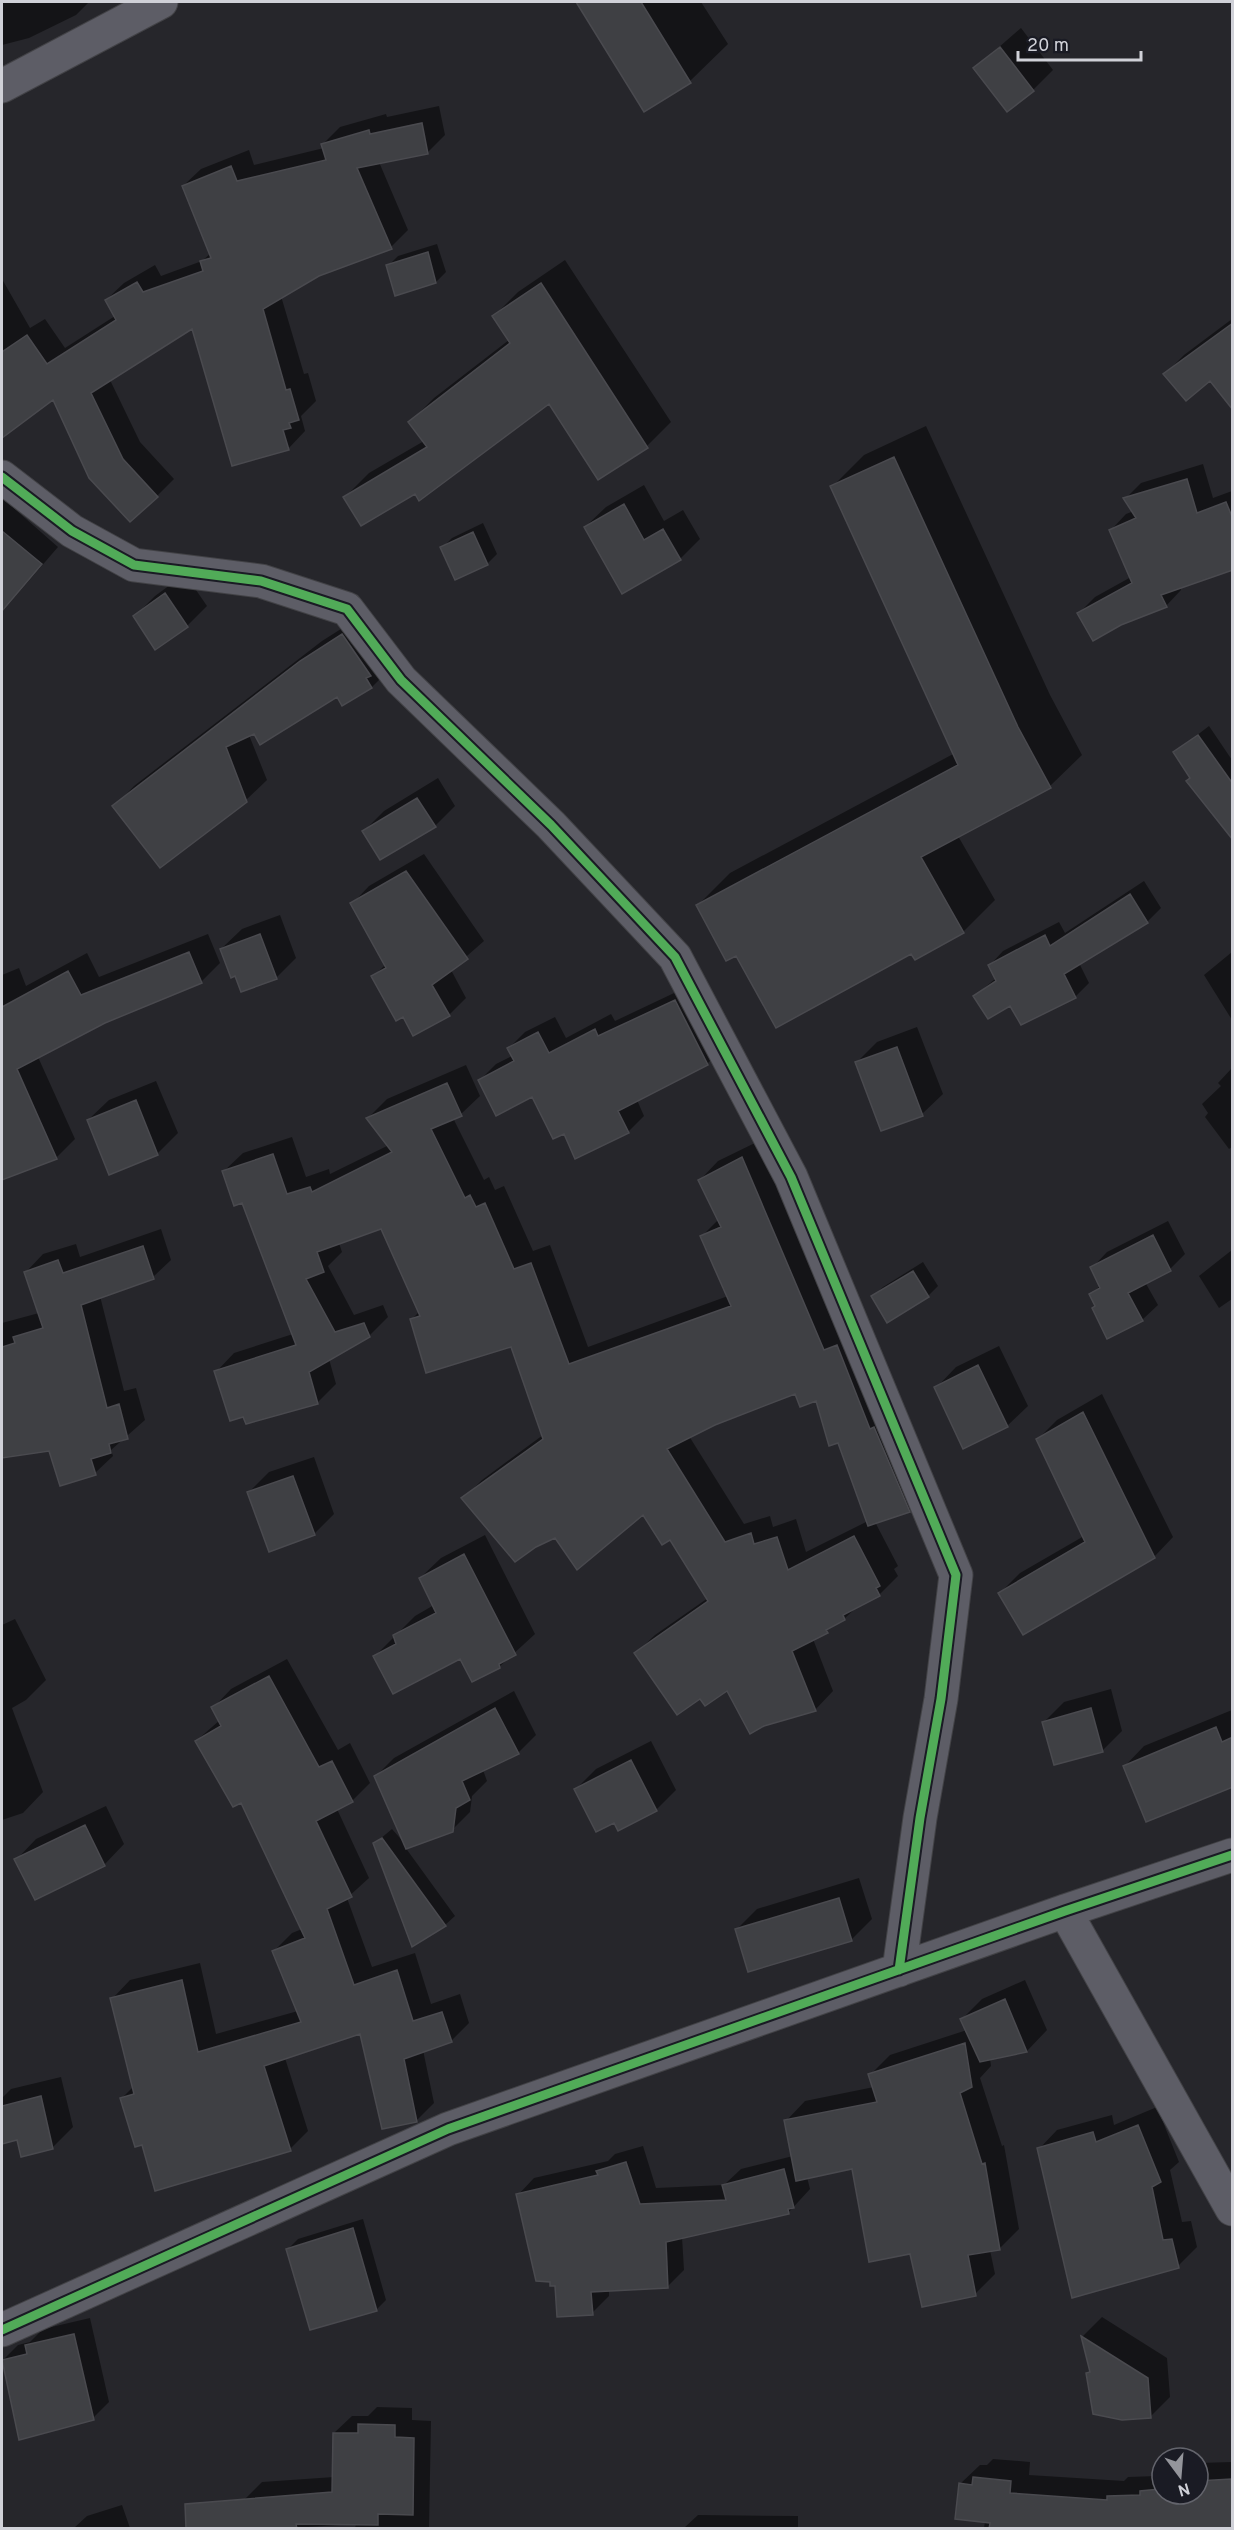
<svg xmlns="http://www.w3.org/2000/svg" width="1234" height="2530" font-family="Overpass,sans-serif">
<rect width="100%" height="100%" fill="#26262b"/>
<!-- shadow -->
<path fill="#0007" fill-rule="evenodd" d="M2,2h87l-13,13 -47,23 -27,7z
M578,2h123l27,42 -38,37 -46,29z
M1021,28l32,42 -20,20 -58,-22z
M439,106l6,29 -17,17 -49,10 29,68 -17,17 -72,28 -38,21 23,78 4,-1 8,28 -15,15 4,15 -17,18 -95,-122 -83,53 30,62 34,37 -17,17 -104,-98 -46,34 -5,-6v-147l28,49 15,-9 20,29 50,-32 -9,-16 18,-17 31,-18 6,11 41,-15 9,-8 -28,-67 18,-17 48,-19 5,15 70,-17 -1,-4 17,-17 46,-13 1,3z
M437,244l9,28 -10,10 -48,-16 10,-10z
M565,260l106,162 -24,24 -48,31 -49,-75 -134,89 -71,6 24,-24 55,-32 -14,-19 24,-24 75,-58 -15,-24 24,-24z
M1232,319v58l-67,-3 19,-19z
M926,426l124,269 32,60 -32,31 -92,50 37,64 -32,32 -51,20 -175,1 -39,-48 32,-32 225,-120 -123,-266 32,-32z
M1203,464l10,34 19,-7v77l-52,19 1,3 -15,16 -87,7 16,-16 36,-20 -20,-47 15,-16 8,-3 -9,-12 16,-16z
M2,479l17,13 -10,12 49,43 -56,65z
M644,485l20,36 19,-11 17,29 -20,20 -95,-32 21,-20z
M483,523l14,31 -10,10 -45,-16 10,-10z
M185,574l22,32 -20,20 -52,-10 20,-20z
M363,615l29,52 -20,20 -29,17 -6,-9 -88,40 18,45 -21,20 -132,7 20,-21 188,-145z
M1209,726l23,34v47l-40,-29 -17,-26z
M438,778l17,28 -20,20 -71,5 20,-20z
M424,854l60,87 -33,29 15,28 -17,17h-45l-31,-38 13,-13 -34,-60 17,-18z
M1144,881l17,27 -14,14 -68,41 10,20 -14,14 -64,7 -36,-8 21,-18 -6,-13 13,-14 56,-29 6,11z
M280,915l16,43 -20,20 -55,-29 21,-20z
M208,934l12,29 -19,19 -97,39 -66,36 37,82 -19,19 -54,20v-203l17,-7 7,18 61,-33 12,24z
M1232,952v68l-28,-45z
M691,985l32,63 -16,16 -70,36 7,16 -16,16h-64l-31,-37 -53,-15 16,-16 16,-8 -3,-8 16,-16 30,-15 11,21 45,-24 4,7z
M917,1027l26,67 -21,20 -66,-51 21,-21z
M466,1065l14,31 -19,18 -8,4 31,62 5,-3 6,13 9,-4 29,65 17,-6 38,102 140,-51 -26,-60 17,-17 -19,-39 18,-19 43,-21 166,352 -18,19 -34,11 23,44 -4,3 4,7 -19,19 -21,11 -14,13 -31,20 20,52 -18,19 -88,-21 -27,8 -64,-44 19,-18 53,-37 -38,-60 -27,-25 -88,23 -92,-37 19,-19 61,-45 -31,-90 -101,-25 9,-9 -38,-84 -43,16 3,9 -14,14 26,49 29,-10 5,12 -19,19 -40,23 7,25 -19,19 -101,-31 18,-19 59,-19 -50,-133 -19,-30 19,-18 49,-16 14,40 23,-8 1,5 59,-29 -21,-27 19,-19zM796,1392l21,7 22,42 29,80 -62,31 -10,-33 -23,8 -3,-11 -26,8 -55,-88 25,-13z
M1232,1068v79l-3,2 -24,-32 3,-4 -6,-9 19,-18 -3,-3z
M156,1081l22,52 -21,21 -47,19 -22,-53 21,-20z
M1168,1221l17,33 -15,15 -25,13 13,23 -16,15 -51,-26 10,-9 -9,-17 15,-16z
M161,1229l10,31 -18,17 -53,19 24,95 12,-3 9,32 -34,30 2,6 -18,17 -45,-23 -48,6v-133l37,-10 -13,-41 17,-18 33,-10 4,13z
M1232,1250v49l-13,9 -20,-32z
M923,1262l15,24 -10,10h-55l10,-9z
M999,1346l29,60 -21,20 -71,-38 20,-21z
M1102,1394l71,143 -19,20 -154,36 20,-20 64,-37 -46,-97 19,-19z
M314,1457l20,57 -20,20 -65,-42 20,-20z
M485,1535l50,99 -36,33 -38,-10 -86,-1 40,-40 19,-11 -14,-27 21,-20z
M15,1619l31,61 -20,20 -14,8 31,84 -20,21 -21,7v-195z
M287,1659l51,91 12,-7 20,40 -18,18 -15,8 32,69 -22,20 25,69 43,-14 16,51 29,-10 9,29 -18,18 -28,9 11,53 -18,18 -55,-89 -76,26 23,73 -18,18 -147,-5 -22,-45 13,-13 -22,-87 18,-19 70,-17 16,71 82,-23 -24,-60 18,-18 10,-4 -60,-128 -46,-60 24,-21 -7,-12 18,-19z
M1111,1689l11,42 -20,20 -58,-29 20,-20z
M514,1691l22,44 -18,18 -35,17 4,11 -15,15 -2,16 -18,18 -47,17 50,69 -10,9 -71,-81 18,-15 14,16 -30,-69 18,-18z
M1232,1710v75l-108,-18 20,-21z
M651,1741l25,49 -20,20 -42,11 -38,-32 20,-20z
M106,1806l18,38 -20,21 -88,-5 20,-21z
M859,1878l13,41 -21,21 -114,-11 20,-20z
M1025,1980l22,50 -20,21 -37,7 1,8 -11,12 22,68 2,-1 15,84 -20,20 -9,1 5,24 -20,20 -64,-41 -57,-85 -47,9 3,12 -22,24 -106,24 2,33 -17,17 -58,3v6l-17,17 -36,-29 -38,-89 16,-17 74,-17 7,-7 28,-8 13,42 68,-3 17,-16 52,-13 -7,-35 19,-20 69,-14 -4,-12 20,-20 77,-25 -5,-11 20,-20z
M61,2077l12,50 -20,20 -31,8 -4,-17 -16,5v-45l9,-9z
M1157,2107l22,55 -9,8 12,52 9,-1 6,26 -19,19 -139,-117 18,-19 55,-15 2,10z
M363,2219l23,81 -10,10 -88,-61 10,-10z
M1102,2317l65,41 3,39 -19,19 -63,-42 3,-4 -8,-34z
M90,2318l19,84 -16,16 -73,20 -18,-77 16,-16 12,-3 13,-13z
M377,2407l35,1v12l19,1 -2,107h-74l1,-4 -64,4 -48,-28 18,-18 72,-5v-44l18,-17h16z
M993,2459l37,3 -1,13 95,6 4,-4 29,-1 5,-4v22h36v-31l34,-1v66h-248l1,-7 -25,-37 20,-19h7z
M122,2505l8,23h-56l13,-12z
M698,2515l100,1v12h-114z"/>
<!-- building -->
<path fill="#3f4044" stroke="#4a4a4f" stroke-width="1.5" d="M576,2h65l50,81 -47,29z
M1000,47l34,44 -27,21 -34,-44z
M422,123l6,31 -71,14 35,81 -73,27 -56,33 23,81 4,-1 9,31 -10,3 2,5 -8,2 6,20 -57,16 -40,-137 -101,64 32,66 35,38 -28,25 -41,-44 -36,-78 -51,38v-86l25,-17 20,29 69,-44 -11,-20 32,-18 6,10 60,-21 -3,-10 11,-3 -29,-72 49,-20 6,15 89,-21 -5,-16 48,-14 1,4z
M428,252l8,31 -41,13 -9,-31z
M541,283l107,165 -50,32 -49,-76 -130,97 -4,-7 -54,32 -18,-29 84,-50 -19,-25 102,-79 -18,-27z
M1233,323v87l-23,-29 -24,20 -23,-27z
M894,457l124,270 33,61 -130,69 43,76 -49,27 -4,-6 -135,74 -40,-72 -10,5 -30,-56 262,-140 -128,-279z
M1187,479l10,34 29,-11 7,17v51l-72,25 6,12 -46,18 -28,16 -16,-28 55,-30 -23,-53 27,-12 -13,-20z
M624,504l20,36 19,-11 18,31 -59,34 -38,-67z
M2,531l40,33 -40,47z
M473,532l15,33 -33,15 -15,-33z
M165,593l23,34 -33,23 -22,-34z
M342,634l29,42 -5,2 6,10 -30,18 -5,-9 -77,48 -6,-11 -28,13 21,55 -87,66 -48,-62 188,-145z
M1198,735l35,49v56l-47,-59 4,-3 -17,-26z
M417,798l19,29 -56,33 -18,-29z
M406,871l62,88 -36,26 18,31 -37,20 -10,-19 -7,4 -25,-45 15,-8 -36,-65z
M1130,894l18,29 -84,51 12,24 -55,27 -11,-19 -22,13 -15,-23 23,-15 -8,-16 57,-30 5,11z
M260,934l17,45 -36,13 -6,-16 -4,2 -11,-29z
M189,952l13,31 -97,40 -88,46 40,90 -55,21v-173l66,-36 13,24z
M675,1000l33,65 -90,46 11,22 -54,26 -11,-25 -11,5 -21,-42 -36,19 -18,-36 36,-19 -7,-13 31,-16 11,21 46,-24 3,7z
M897,1047l26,69 -42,15 -26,-69z
M447,1083l15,33 -31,13 34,69 5,-3 6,12 9,-4 29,66 17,-6 38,101 162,-58 -31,-70 21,-9 -23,-47 44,-23 82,193 13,-5 33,84 4,-2 36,85 -42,14 -30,-83 -9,3 -13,-45 -16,6 -5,-13 -80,31 -48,24 58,93 26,-9 3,11 23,-7 11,33 66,-34 26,50 -4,2 4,8 -37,19 2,5 -19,10 2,3 -36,18 24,60 -52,15 -14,8 -23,-43 -22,15 -5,-7 -23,16 -43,-62 74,-52 -38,-61 -8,5 -19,-30 -66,55 -22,-32 -19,9 -21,15 -54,-64 82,-59 -32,-92 -85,26 -16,-54 10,-3 -39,-87 -64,23 7,20 -18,7 29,53 29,-9 6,14 -61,35 9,32 -72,20 -3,-7 -13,4 -16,-50 82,-26 -54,-142 -8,3 -12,-35 51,-17 14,40 23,-7 2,5 80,-40 -26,-34z
M136,1100l22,55 -49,20 -22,-55z
M1153,1235l18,36 -43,22 15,28 -36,18 -15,-31 3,-2 -6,-12 11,-6 -10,-21z
M143,1246l11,33 -73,26 26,103 12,-4 9,35 -19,5 2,9 -20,6 5,16 -36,11 -11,-35 -47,7v-111l13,-4 -2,-6 30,-9 -19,-56 34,-12 5,13z
M913,1271l16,26 -42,26 -16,-27z
M978,1365l30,62 -45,22 -29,-62z
M1083,1412l72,146 -132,77 -25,-42 87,-51 -49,-103z
M293,1476l22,59 -46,17 -22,-60z
M464,1554l52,101 -17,9 1,4 -28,14 -12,-23 -67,35 -20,-38 23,-12 -3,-9 43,-22 -17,-35z
M269,1676l50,91 13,-6 21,41 -37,19 36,76 -25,12 27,76 43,-15 16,51 29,-9 10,30 -48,17 13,63 -35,7 -22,-95 -96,32 27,85 -136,40 -13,-46 -7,2 -15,-49 14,-4 -24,-96 72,-18 16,72 103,-30 -29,-71 33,-13 -64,-135 -8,4 -38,-66 26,-15 -10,-19z
M495,1708l24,46 -57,27 8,19 -14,8 -3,24 -47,17 -32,-73z
M1091,1708l12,44 -49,13 -12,-43z
M1216,1727l6,15 11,-5v50l-87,35 -23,-56z
M631,1760l26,51 -39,20 -4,-8 -18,9 -22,-43z
M85,1825l20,41 -70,34 -21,-41z
M382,1838l64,88 -34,21 -39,-104z
M839,1898l13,43 -104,31 -13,-43z
M1005,1999l22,53 -47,10 -20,-43z
M965,2043l7,44 -12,6 22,71 3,-1 15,87 -32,5 8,41 -54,11 -12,-53 -41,8 -17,-93 -56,12 -12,-61 93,-18 -9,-28z
M41,2096l12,53 -32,8 -4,-17 -15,4v-38z
M1138,2125l23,57 -9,5 11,53 9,-1 7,29 -107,30 -35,-150 56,-16 3,10z
M626,2162l14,42 86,-4 -4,-15 62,-16 10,39 -6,1 1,5 -123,28 2,46 -77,4 2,23 -36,2 -2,-31h-5v-4l-14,-1 -20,-87 82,-19 -2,-4z
M353,2228l24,83 -67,19 -24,-81z
M74,2334l20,86 -75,20 -17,-80 25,-6 -2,-9z
M1081,2336l67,42 3,40 -29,2 -29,-6 -7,-41 4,-1z
M358,2424l37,1v12l19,1 -1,77 -35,-1v11l-82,-1 1,5h-111l-1,-25 147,-12 1,-59h25z
M973,2477l38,4 -1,12 97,7v-4l33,-1v-4l20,-2v-6h2v11h36v-13l33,-2 2,50h-244l1,-6 -35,-4 4,-36 13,2z"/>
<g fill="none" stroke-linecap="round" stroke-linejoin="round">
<!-- minor casing -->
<g stroke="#424246" stroke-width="35">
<path id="minor" d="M2,86l159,-84
M2,477l70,54 62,34 127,16 86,28 54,71 150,145 124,132 116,220 165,398 -15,124 -21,119 -21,152
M1065,1911l167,298
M2,2330l446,-201 617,-218 167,-56"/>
</g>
<!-- minor -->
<use href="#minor" stroke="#5d5d66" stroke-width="33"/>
<!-- cycleway casing -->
<g stroke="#1a1b24" stroke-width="13">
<path id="cycleway" d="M2,477l70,54 62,34 127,16 86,28 54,71 150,145 124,132 116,220 165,398 -15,124 -21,119 -21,152
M2,2330l446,-201 617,-218 167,-56"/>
</g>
<!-- cycleway -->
<use href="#cycleway" stroke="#51ab58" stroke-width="9"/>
</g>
<!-- border -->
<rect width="1234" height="2530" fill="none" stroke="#d0d1d8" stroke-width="6"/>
<!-- north arrow -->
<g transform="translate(1180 2476) rotate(164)"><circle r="28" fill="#1a1b24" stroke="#63646c" stroke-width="1.5"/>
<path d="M0-4.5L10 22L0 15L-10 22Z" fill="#94959b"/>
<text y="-9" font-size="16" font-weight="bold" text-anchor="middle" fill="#d0d1d8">N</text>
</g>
<!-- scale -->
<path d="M1018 51v9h123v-9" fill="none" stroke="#d0d1d8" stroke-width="3"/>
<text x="1027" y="51" font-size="18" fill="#d0d1d8" stroke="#1a1b24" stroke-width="4.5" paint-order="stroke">20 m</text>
</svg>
